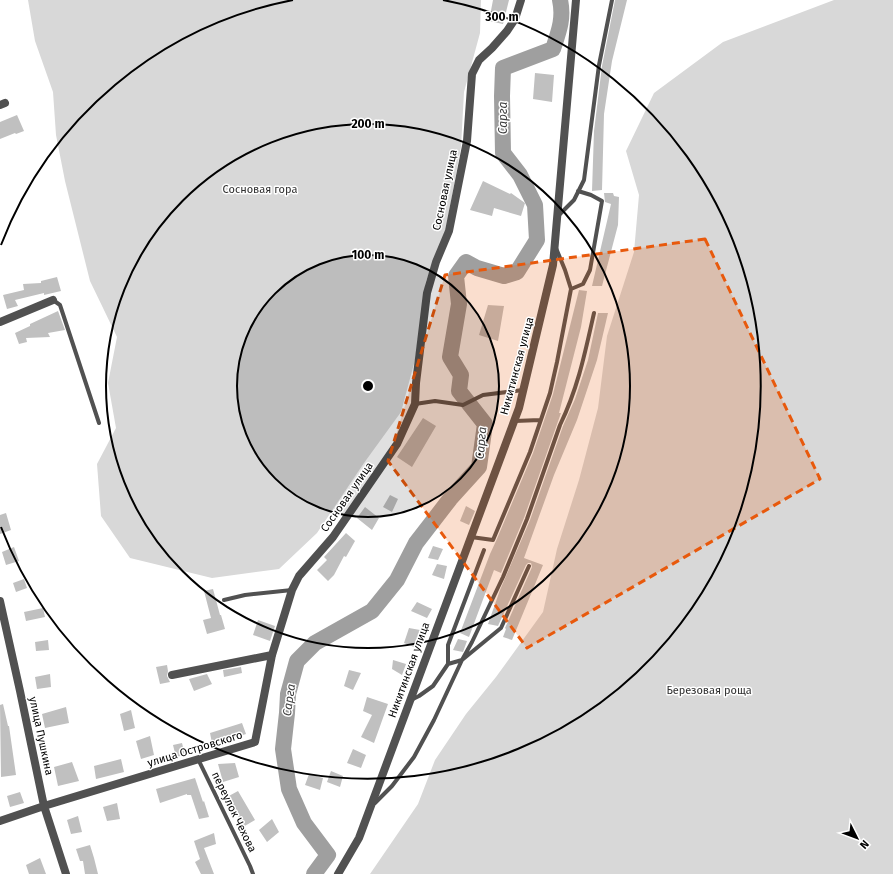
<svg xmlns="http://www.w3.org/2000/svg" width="893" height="874" font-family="'Fira Sans',sans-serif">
<rect width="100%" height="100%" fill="#fff"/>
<!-- green -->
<path fill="#d8d8d8" d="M28,0h453l-1,33 -16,59 -3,55 -15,82 -20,52 -11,79 -14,52 -37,51 -47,70 -38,36 -67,9 -82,-20 -29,-42 -4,-52 19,-36 -8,-45 9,-46 -27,-56 -25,-100 -9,-46 -3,-43 -18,-51z
M834,0h59v874h-523l48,-70 17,-44 31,-46 30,-37 47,-65 14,-63 22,-69 19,-72 9,-72 27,-84 5,-57 -13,-44 28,-58 69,-51z"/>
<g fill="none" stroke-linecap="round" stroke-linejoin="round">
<!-- river -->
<path stroke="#9f9f9f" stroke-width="16" d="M314,874l14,-19 -24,-32 -15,-34 -6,-40 4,-36 1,-19 9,-33 18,-18 57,-32 25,-31 19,-37 34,-44 29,-32 6,-43 -26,-33 2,-16 -11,-18 9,-53 -3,-28 10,-14 11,6 27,8 13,-4 20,-32 -2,-35 -15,-30 -17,-22 -1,-57 1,-28 50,-19c6,-18 11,-31 7,-49"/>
</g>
<!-- building -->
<path fill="#c0c0c0" d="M493,0h16l-6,24 -14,-3z
M615,0h12l-15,61 -8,53 -2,76 -10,1 2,-60 8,-65z
M535,73l19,2 -2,27 -19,-3z
M17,115l7,16 -8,3 -1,-1 -15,6v-17z
M483,181l27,13 1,-1 14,10 -4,13 -27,-8 -2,8 -22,-6z
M604,193h9l1,3 5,1 -1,28 -16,61h-10l19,-82 -6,-2z
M57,277l4,14 -17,4v-2l-29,7 3,6 -11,3 -4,-14 21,-5 -1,-6 18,-1v-2z
M579,290l8,1 -6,36 -22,86h2l-37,105 -23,55 -7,-3 -25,67 -9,-4 30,-79 6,-13 37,-88 20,-59z
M488,305l16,1 -6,35 -19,-6z
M58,311l7,19 -17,3 2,4 -24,1 1,4 -8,2 -4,-11 15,-7v-2z
M598,313h10l-11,47 -20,60 -23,55 -30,83 19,7 -31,75 -9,-3 3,-8 -1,-1 27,-61 -1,-4h-3l-2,2 -28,61 -10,-2 12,-34 30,-70 33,-94 12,-27 13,-39z
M423,418l13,8 -24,41 -15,-10z
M390,495l8,4 -6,13 -9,-5z
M466,506l9,5 -6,14 -9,-4z
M365,507l14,11 -7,12 -15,-12z
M6,513l5,17 -11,4v-19z
M346,533l9,8 -9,16 -2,-1 -10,19 -6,6 -11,-11 10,-10 -3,-3z
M433,546l10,3 -5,11 -10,-2z
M14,547l5,14 -13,4 -4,-13z
M437,564l10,2 -3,13 -12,-4z
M24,579l3,9 -11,4 -3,-9z
M213,589l7,26h1l4,14 -18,5 -4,-14 8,-2 -7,-27z
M417,602l15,7 -5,9 -16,-7z
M43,608l2,9 -19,4 -2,-9z
M258,620l17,6 -5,15 -17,-6z
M409,628l11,2 -6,17 -10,-4z
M458,639l9,2 -4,11 -10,-2z
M48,640l1,10 -13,1 -1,-9z
M393,660l13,4 -4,11 -10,-6z
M167,665l1,6 -1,5 3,6 -10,2 -4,-17z
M241,667l1,6 -18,4 -1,-7z
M349,670l12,3 -8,17 -9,-4z
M50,674l1,13 -14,2 -2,-12z
M207,674l5,10 -18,7 -5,-12z
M367,697l21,7 -14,39 -13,-6 11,-22 -9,-4z
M3,704l5,22h1l7,49 -15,2 -1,-72z
M66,707l3,16 -24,5 -3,-14z
M131,710l4,18 -11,3 -4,-17z
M242,723l4,11 -16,5v-2l-18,6 -2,-10z
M150,736l4,19 -13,4 -5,-18z
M182,743l3,12 -9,2 -3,-12z
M353,749l13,6 -5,13 -14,-5z
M121,759l3,13 -28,7 -2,-13z
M72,762l7,19 -21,5 -4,-19z
M235,763l4,14 -16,5 -5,-18z
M331,771l12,5 -3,11 -13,-5z
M309,774l14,4 -3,12 -15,-5z
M195,778l8,24 1,-1 5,16 -10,2 -8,-24h-4v-1l-27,9 -4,-14z
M238,791l17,29 -12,7 -11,-23h-1l-4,-7z
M20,792l4,11 -14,4 -3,-11z
M117,803l3,16 -13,2 -4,-14z
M78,816l4,16 -11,2 -4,-14z
M272,819l7,13 -12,10 -8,-12z
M214,833l2,11 -12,4 10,26h-13l-6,-12 5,-3 -6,-18z
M90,845l4,13 4,16h-13l-2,-13h-3l-4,-12z
M40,858l6,16h-17l-3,-9z"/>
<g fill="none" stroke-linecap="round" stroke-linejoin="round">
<!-- service -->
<path stroke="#515151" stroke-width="4" d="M558,216l16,-16 10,-20 15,-115 13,-65
M571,289l12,-5 7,-14 12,-69 -11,-6 -13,-4
M53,300l7,5 39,118
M415,404l20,-3 28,4 20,-10 40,-5
M515,421l25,-1
M471,537l22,3 37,-88 20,-59 7,-31 14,-73 -6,-19 -9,-22
M224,600l21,-5 47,-5
M448,664l14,-4 39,-32 28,-62
M411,700l8,-4 14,-10 15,-22v-19l36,-95
M198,759l52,107 3,8
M375,803l17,-17 22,-29 20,-37 28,-60 10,-18 31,-65 24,-58 33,-94c18,-37 25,-72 34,-112"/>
<!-- minor -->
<path stroke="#515151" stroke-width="8" d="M0,105l5,-2
M0,322l53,-22
M0,601l20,90 24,115 22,68
M172,675l100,-20
M0,821l44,-15 211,-64 17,-87 20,-65 7,-14 34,-39 64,-93 18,-40 1,-21 11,-90 9,-31 13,-31 18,-90 5,-67 7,-14 13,-12 15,-17 8,-12 6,-19"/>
<!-- tertiary -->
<path stroke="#515151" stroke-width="8" d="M338,874l21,-36 160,-430 34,-143 23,-265"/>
</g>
<!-- marked area -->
<path fill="#e8590c" fill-opacity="0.2" stroke="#e8590c" stroke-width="3" stroke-dasharray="8 5" stroke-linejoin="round" d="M705,239l115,240 -293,169 -139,-187 57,-186z"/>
<!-- distance rings -->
<circle cx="368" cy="386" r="131" fill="#000" fill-opacity=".12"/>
<g fill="none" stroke="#000" stroke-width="2">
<circle cx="368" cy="386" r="131"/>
<circle cx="368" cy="386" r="262"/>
<path d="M1 245A393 393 0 0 1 293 0M443 0A393 393 0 1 1 1 527"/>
</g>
<g text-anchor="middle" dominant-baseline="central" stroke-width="3" stroke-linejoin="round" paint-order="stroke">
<!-- park labels -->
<g font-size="11" fill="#2f2f2f" stroke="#fff">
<text x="260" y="189">Сосновая гора</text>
<text x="709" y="690">Березовая роща</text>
</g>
<!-- street labels -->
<g font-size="11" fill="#000" stroke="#fff">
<text transform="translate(445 190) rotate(-78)">Сосновая улица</text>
<text transform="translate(517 366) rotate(-75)">Никитинская улица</text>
<text transform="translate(347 497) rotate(-55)">Сосновая улица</text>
<text transform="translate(409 670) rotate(-70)">Никитинская улица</text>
<text transform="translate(41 736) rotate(78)">улица Пушкина</text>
<text transform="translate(195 749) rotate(-17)">улица Островского</text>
<text transform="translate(234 812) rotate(64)">переулок Чехова</text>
</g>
<!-- water labels -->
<g font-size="12" font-style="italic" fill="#404040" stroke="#fff">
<text transform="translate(503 118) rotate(-90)">Сарга</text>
<text transform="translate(481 443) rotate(-85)">Сарга</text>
<text transform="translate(289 700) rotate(-82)">Сарга</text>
</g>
</g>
<circle cx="368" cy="386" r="6" fill="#000" stroke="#fff" stroke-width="2"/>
<g font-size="12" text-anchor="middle" font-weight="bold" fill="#000" stroke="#fff" stroke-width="3" stroke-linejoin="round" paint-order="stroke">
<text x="502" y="21">300 m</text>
<text x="368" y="128">200 m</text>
<text x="368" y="259">100 m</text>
</g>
<!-- north arrow -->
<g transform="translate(857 838) rotate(132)" stroke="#ffffff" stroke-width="3" paint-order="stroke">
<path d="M0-3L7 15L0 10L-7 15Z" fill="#000000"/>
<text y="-6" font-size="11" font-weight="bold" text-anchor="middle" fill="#000000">N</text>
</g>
</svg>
